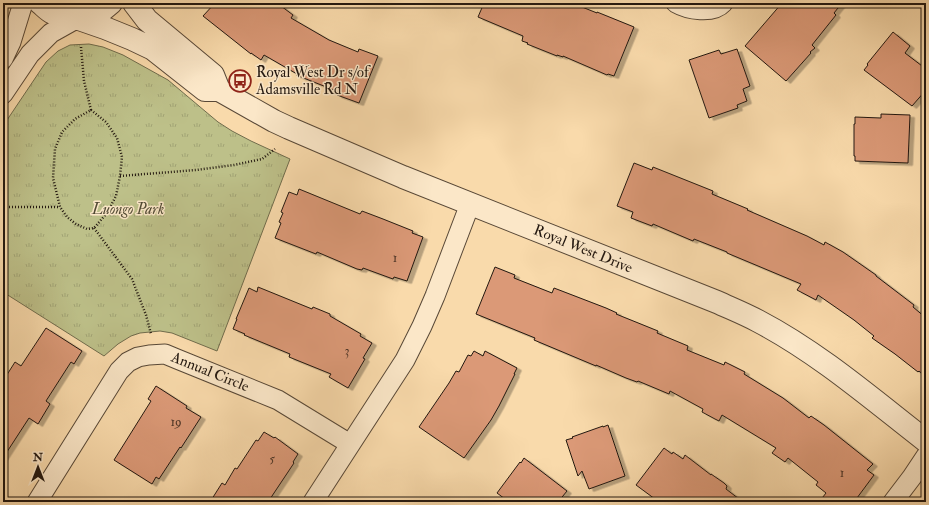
<svg xmlns="http://www.w3.org/2000/svg" width="929" height="505" font-family="'IM FELL Double Pica',serif">
<defs>
<pattern id="park-tufts" width="24" height="20" patternUnits="userSpaceOnUse"><rect width="24" height="20" fill="#bdc089"/><path d="M3 7l-1-3M5 7V3M7 7l1-3M15 17l-1-3M17 17v-4M19 17l1-3" fill="none" stroke="#a2a475"/></pattern>
<filter id="shadow"><feDropShadow dx="4.5" dy="2.5" stdDeviation="0" flood-color="#0004"/></filter>
</defs>
<rect width="100%" height="100%" fill="#f9daab"/>
<filter id="stains"><feTurbulence type="fractalNoise" baseFrequency=".005" numOctaves="4"/><feColorMatrix values="0 0 0 0 .2 0 0 0 0 .09 0 0 0 0 .02 0 0 0 .5 -.17"/></filter>
<radialGradient id="worn" r=".72"><stop offset=".6" stop-color="#630" stop-opacity="0"/><stop offset="1" stop-color="#630" stop-opacity=".3"/></radialGradient>
<!-- park -->
<path fill="url(#park-tufts)" stroke="#706c4c" d="M89,44l14,3 20,8 45,25 50,42 14,9 19,10 39,18 -73,192 -45,-18 -12,-2 -20,2 -9,3 -13,8 -14,12 -101,-64v-166l43,-64 12,-11 12,-6z"/>
<!-- building -->
<path fill="#db9977" stroke="#231810" filter="url(#shadow)" d="M215,3h62l16,12 -2,3 38,22 29,12 1,-3 19,7 -19,47 -22,-8 2,-3 -43,-17 1,-1 -33,-19 -3,5 -10,-7v1l-48,-38z
M484,3h88l25,10v-1l37,15 -20,49 -6,-2 -1,1 -44,-19v1l-6,-2v1l-30,-12 1,-1 -6,-2 1,-5 -45,-19z
M782,3h60l-8,10 2,2 -24,30 3,3 -5,4 1,1 -25,28 -41,-35z
M893,32l17,14 -5,7 21,16v21l-14,16 -48,-36 4,-5 -1,-1z
M737,49l13,37 -7,3 4,12 -10,4 1,3 -29,10 -20,-58 30,-10 2,4z
M881,114l29,1 -2,48 -53,-2v-5h-1v-32h1v-7l26,1z
M634,163l18,7 1,-3 60,24 -1,3 36,15 -1,1 60,26 17,9 1,-3 18,10 33,23v1l38,29 -1,2 13,11v59l-7,-6 -1,1 -23,-18 -23,-16 2,-2 -20,-16 -36,-25 -2,5 -19,-10 4,-6 -74,-31v-1l-33,-13 -1,2 -40,-17 -1,2 -21,-8 2,-6 -16,-6z
M299,189l61,25 2,-3 21,8 30,12 -1,2 11,4 -16,44 -13,-4 -1,2 -30,-11 -1,2 -5,-1 -40,-17 -1,2 -41,-16 6,-15 -2,-1 4,-9 -2,-1 8,-20 8,3z
M495,267l20,8 -1,3 38,15 2,-5 52,20 11,5 -1,1 42,17 -1,2 31,13 -1,4 37,15 1,-3 20,10 -1,2 39,24 26,20 2,-2 13,9 49,39 -6,6 7,5 -20,27h-35l7,-9 -10,-8 2,-3 -30,-24 -3,4 -13,-9 4,-5 -54,-33 -3,6 -4,-2 -13,-7 1,-3 -33,-18 -1,3 -31,-13 -1,1 -11,-4 -30,-13v1l-62,-26 1,-2 -59,-24z
M258,287l54,22 1,-2 17,7v2l31,18 -1,2 12,7 -9,15 2,1 -17,29 -19,-11 2,-3 -42,-17 1,-3 -46,-19 1,-1 -12,-5 4,-10h-1l13,-31 8,4z
M46,328l36,23 -8,13 -3,-2 -25,39 4,3 -12,20 -9,-6 -26,40v-77l12,-19 6,4z
M474,351l9,5 2,-5 32,17 -3,6h1l-16,32 -8,14 -27,38 -45,-31 30,-44 7,-12 3,1 9,-17 3,1z
M156,386l31,20 -1,2 15,9 -20,31 -1,-1 -21,32 -3,-2 -4,7 -38,-24 37,-59 -3,-2z
M608,425l17,51 -36,13 -7,-18 -4,5 -12,-36 7,-2 -1,-1 31,-11v1z
M264,432l10,6 1,-1 23,17 -5,8 1,1 -26,39h-58l12,-19 3,2 10,-17 2,1 19,-29 2,1z
M664,448l8,6 1,-2 10,7 2,-4 26,20v-1l13,9 3,3 -1,3 17,13h-84l-23,-17z
M524,458l43,33 -9,11h-49l-12,-9 23,-31 1,1z"/>
<g fill="none" stroke-linecap="round" stroke-linejoin="round">
<!-- minor casing -->
<g stroke="#584837" stroke-width="21">
<path id="minor" d="M676,3c12,7 37,11 47,0
M3,59l8,-17 12,-39
M3,94l27,-40 21,-21 25,-14
M37,502l82,-131 9,-9 10,-5 11,-2 16,-1 12,5 101,41 72,44
M313,502l92,-142 17,-34 13,-30 35,-92
M893,502l19,-25 14,-21"/>
</g>
<!-- tertiary casing -->
<g stroke="#584837" stroke-width="24">
<path id="tertiary" d="M40,3c4,3 8,8 13,10 21,11 41,6 58,-10
M134,3l13,17 66,55 6,15
M79,19l26,9 27,11 21,10 52,41h14l55,31 15,7 114,49 314,125c13,6 28,12 41,19 61,32 114,78 168,120"/>
</g>
<!-- path -->
<path stroke="#231810" stroke-width="2.5" stroke-dasharray="1 2" stroke-linecap="butt" d="M81,47l3,34 7,29
M91,110l15,12 11,16 5,19 -2,19 -4,20 -9,17 -13,15 -7,1 -11,-5 -9,-7 -7,-10 -7,-29 2,-29 7,-17 13,-13z
M120,176l76,-6 38,-5 28,-6 13,-10
M3,207h57
M94,228l38,51 14,36 5,19"/>
<!-- minor -->
<use href="#minor" stroke="#fbe7c8" stroke-width="19"/>
<!-- tertiary -->
<use href="#tertiary" stroke="#fbe7c8" stroke-width="22"/>
</g>
<!-- icons -->
<defs>
<g id="bus-ring" transform="scale(1.15)"><circle r="9.5" fill="#fbe7c8" stroke="#8f2418" stroke-width="1.5"/><path d="M-5-6H5V4H4V6H2V4H-2V6H-4V4H-5ZM-3.5-4V0h7V-4ZM-3.5 1.2v1.5H-2V1.2ZM2 1.2v1.5H3.5V1.2Z" fill="#8f2418"/></g>
</defs>
<g fill-rule="evenodd">
<use href="#bus-ring" x="240" y="81"/>
</g>
<g text-anchor="middle" dominant-baseline="central" stroke-width="3" stroke-linejoin="round" paint-order="stroke">
<!-- number labels -->
<g font-size="13" fill="#51382a">
<text x="395" y="258">1</text>
<text x="347" y="351">3</text>
<text x="176" y="422">19</text>
<text x="272" y="459">5</text>
<text x="842" y="473">1</text>
</g>
<!-- poi labels -->
<g font-size="15" fill="#231810" stroke="#fbe7c8" text-anchor="start">
<text x="256" y="72">Royal West Dr s/of<tspan x="256" dy="17">Adamsville Rd N</tspan></text>
</g>
<!-- park labels -->
<g font-size="15" font-style="italic" fill="#514a34" stroke="#fbe7c8">
<text x="128" y="209">Luongo Park</text>
</g>
<!-- street labels -->
<g font-size="15" fill="#231810" stroke="#fbe7c8">
<text transform="translate(583 249) rotate(22)">Royal West Drive</text>
<text transform="translate(210 372) rotate(22)">Annual Circle</text>
</g>
</g>
<!-- margin -->
<rect width="929" height="505" fill="none" stroke="#f9daab" stroke-width="16"/>
<rect x="4" y="4" width="921" height="497" fill="none" stroke="#231810" stroke-width="2"/>
<rect x="8" y="8" width="913" height="489" fill="none" stroke="#231810"/>
<!-- north arrow -->
<g transform="translate(38 467)" stroke="#fbe7c8" stroke-width="3" paint-order="stroke">
<path d="M0-3L7 15L0 10L-7 15Z" fill="#231810"/>
<text y="-6" font-size="11" font-weight="bold" text-anchor="middle" fill="#231810">N</text>
</g>
<rect width="100%" height="100%" filter="url(#stains)"/>
<rect width="100%" height="100%" fill="url(#worn)"/>
</svg>
